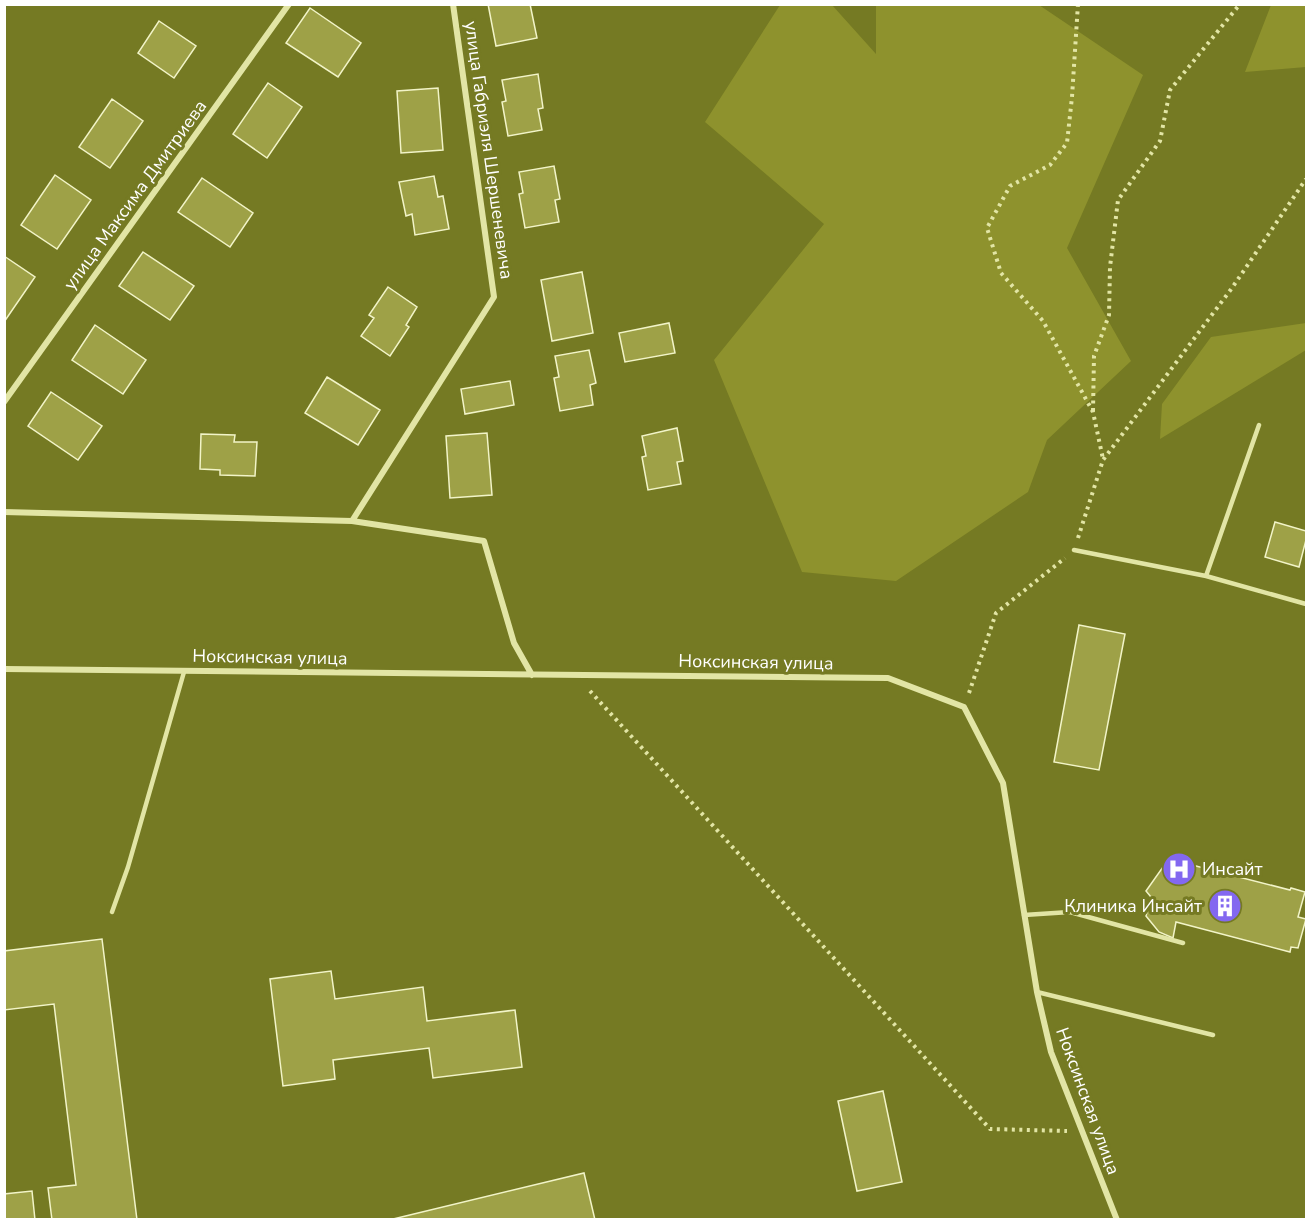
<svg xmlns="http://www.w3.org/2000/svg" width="1311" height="1224" font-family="'Nunito Sans',sans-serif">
<rect width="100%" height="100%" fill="#757a23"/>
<!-- green -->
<path fill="#8e922d" d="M780,5h52l44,49v-49h163l104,70 -76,173 64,113 -84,79 -19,52 -132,89 -94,-9 -88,-212 110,-136 -119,-102z
M1271,5h35v62l-61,5z
M1306,323v27l-146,89 2,-35 49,-67z"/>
<!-- building -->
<path fill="#9ea147" stroke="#f2f4c8" stroke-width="1.5" d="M488,4h42l7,34 -41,8z
M310,8l51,35 -23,34 -52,-34z
M159,21l37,25 -22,32 -36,-25z
M538,74l5,34 -5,1 4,21 -34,6 -6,-34 4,-1 -4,-21z
M268,83l34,24 -35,51 -34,-24z
M438,88l5,62 -42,3 -4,-62z
M112,99l31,22 -33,47 -31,-21z
M554,166l6,33 -5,1 4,22 -34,6 -6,-34 4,-1 -4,-21z
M55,175l36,25 -34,49 -36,-24z
M434,176l4,21 5,-1 6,33 -34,6 -3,-21 -6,2 -7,-34z
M202,178l51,35 -23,34 -52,-35z
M143,252l51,34 -24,34 -51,-34z
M4,256l31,21 -31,45z
M582,272l11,61 -41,8 -11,-61z
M388,287l29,20 -11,18 3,2 -19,29 -29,-20 13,-18 -5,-3z
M669,323l6,30 -50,9 -6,-29z
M95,325l51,35 -23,34 -51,-34z
M589,350l7,33 -6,2 3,20 -33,6 -6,-33 5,-1 -4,-21z
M327,377l53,33 -22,35 -53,-32z
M510,381l4,24 -49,9 -4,-25z
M51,392l51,34 -24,34 -50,-34z
M677,428l6,33 -6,1 4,22 -33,6 -6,-33 4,-1 -4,-20z
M487,433l5,62 -42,3 -4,-62z
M201,434l34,1 -1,7h23l-2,34 -35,-1v-5l-20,-1z
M1275,522l31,9v9l-7,27 -34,-10z
M1079,625l46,9 -26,136 -45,-8z
M1170,857l23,6 -1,2 98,25 1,-2 14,4 -7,25 8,2 -8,29 -7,-1 -1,5 -114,-30 -3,16 -14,-6 -13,-16 5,-19 -5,-6z
M102,939l35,281h-85l-4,-32 28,-3 -22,-181 -50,6v-59z
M331,971l4,28 88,-12 4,34 88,-11 7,57 -89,11 -4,-30 -96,12 2,19 -52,7 -13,-107z
M883,1091l19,91 -45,9 -19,-90z
M584,1173l11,47h-206z
M32,1191l3,29h-31v-26z"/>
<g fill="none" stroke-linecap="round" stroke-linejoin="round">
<!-- path -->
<path stroke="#e2e5a5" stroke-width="4" stroke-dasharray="3 4.5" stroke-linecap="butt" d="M1078,4l-6,93 -5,46 -17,22 -40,21 -23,42 14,45 42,48 50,91 10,47
M1093,411l1,-55 15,-41 1,-48 8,-67 42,-59 10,-51 70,-86
M1078,538l25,-78 129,-172 74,-109
M590,691l400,438 77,2
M969,693l27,-80 69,-55"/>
<!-- lane -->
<path stroke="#e2e5a5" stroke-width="4.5" d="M1074,550l132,26 100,28
M1206,576l53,-151
M112,912l16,-45 56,-195
M1024,915l46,-3 113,31
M1037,992l176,43"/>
<!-- street -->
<path stroke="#e2e5a5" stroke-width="6" d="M453,4l41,293 -142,224 132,20 30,102 18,32
M4,402l285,-398
M4,512l348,9
M4,669l884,9 76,29 39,76 34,209 14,60 66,168"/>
</g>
<!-- icons -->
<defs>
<g id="hospital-disc" transform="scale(1.725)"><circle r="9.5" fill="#8368f0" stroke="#757a23"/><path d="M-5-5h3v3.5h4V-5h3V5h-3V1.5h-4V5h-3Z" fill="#fff"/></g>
<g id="building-disc" transform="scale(1.725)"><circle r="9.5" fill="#8368f0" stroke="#757a23"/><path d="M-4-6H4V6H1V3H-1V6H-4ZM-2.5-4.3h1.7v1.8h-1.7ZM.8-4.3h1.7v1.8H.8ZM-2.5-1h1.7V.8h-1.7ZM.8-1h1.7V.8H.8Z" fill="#fff"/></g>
</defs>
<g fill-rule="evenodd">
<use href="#hospital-disc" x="1179" y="869"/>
<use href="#building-disc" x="1225" y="906"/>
</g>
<g text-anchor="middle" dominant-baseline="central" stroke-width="6" stroke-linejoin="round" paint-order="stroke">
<!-- street labels -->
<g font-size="18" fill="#fff" stroke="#757a23">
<text transform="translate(489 150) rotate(82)">улица Габриэля Шершеневича</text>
<text transform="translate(135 195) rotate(-54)">улица Максима Дмитриева</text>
<text transform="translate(270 657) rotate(1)">Ноксинская улица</text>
<text transform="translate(756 662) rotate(1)">Ноксинская улица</text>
<text transform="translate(1088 1101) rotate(70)">Ноксинская улица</text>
</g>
<!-- poi labels -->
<g font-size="18" fill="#fff" stroke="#757a23" text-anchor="start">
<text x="1202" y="869">Инсайт</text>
<text x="1202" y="906" text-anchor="end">Клиника Инсайт</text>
</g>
</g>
<!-- border -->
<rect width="1311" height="1224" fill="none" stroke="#ffffff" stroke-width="12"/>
</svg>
